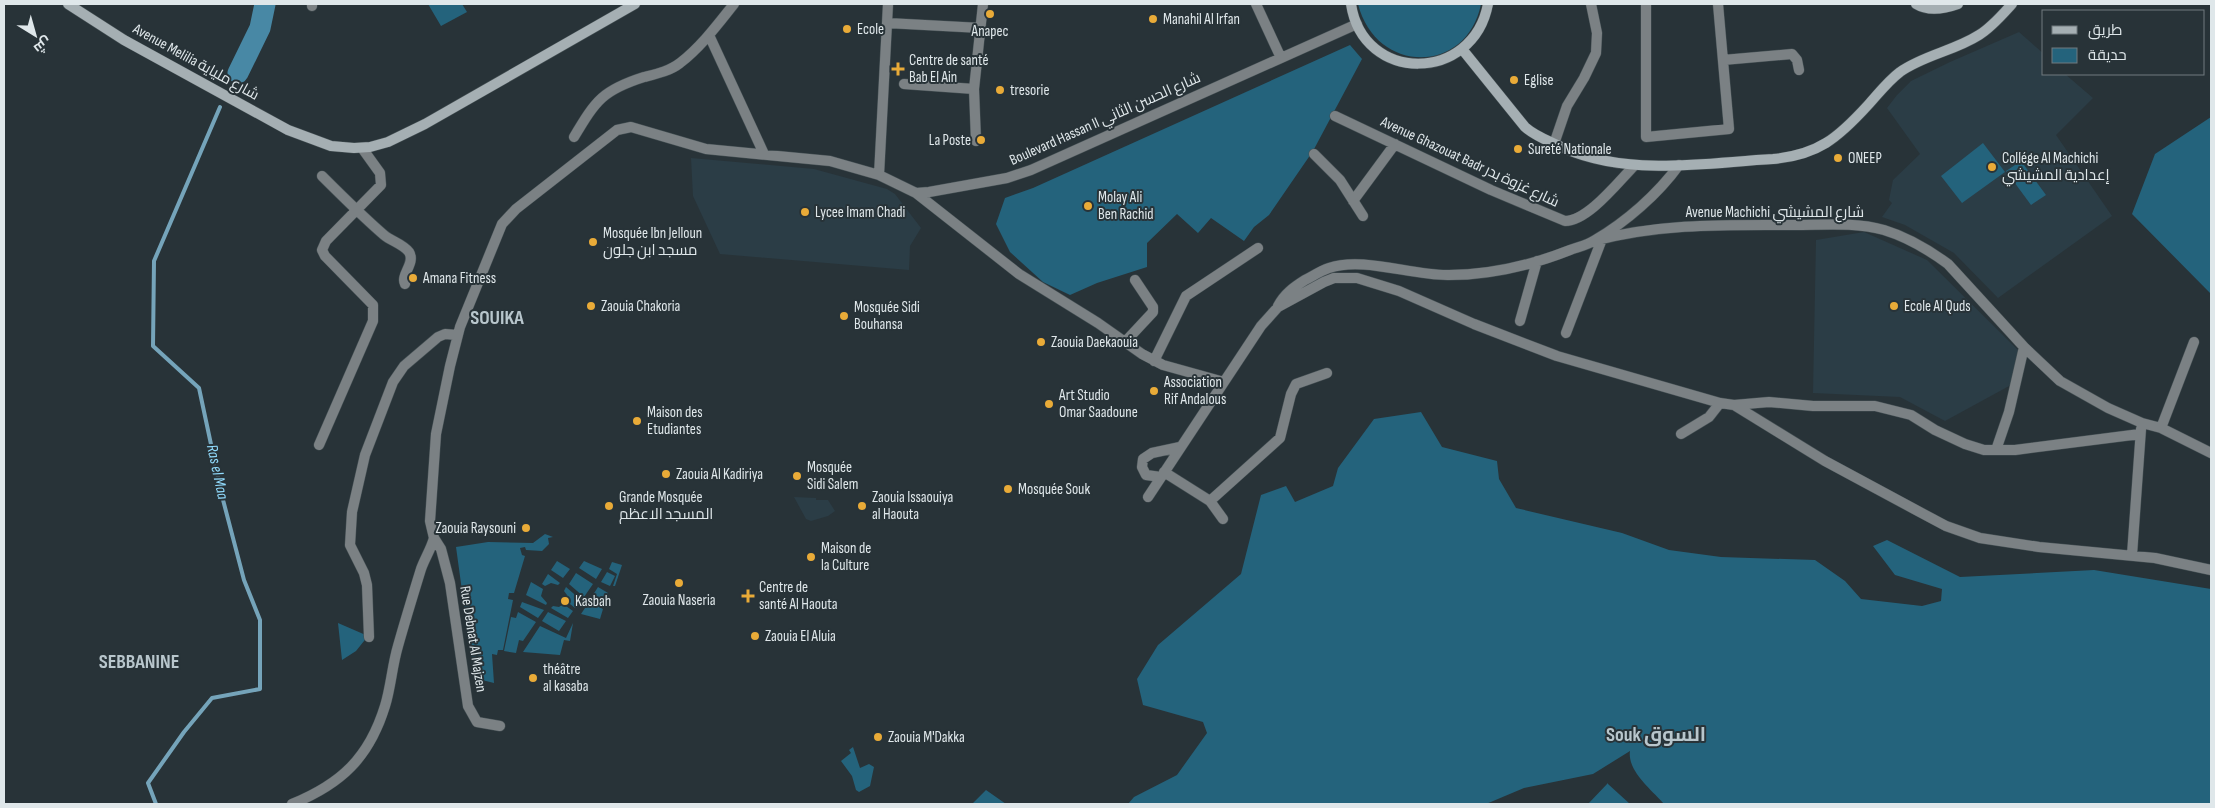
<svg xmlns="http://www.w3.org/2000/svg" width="2215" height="808" font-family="'Sofia Sans Condensed',Cairo,sans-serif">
<rect width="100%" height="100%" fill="#283338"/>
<!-- built -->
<path fill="#2b3d46" d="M2019,32l25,22v20h21l28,24 -37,37 56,81 -114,82 -44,-45 -49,-28 -23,-8 10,-14 -3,-3 4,-20 27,-26 -33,-46 10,-13 14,-14 39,-19z
M691,158l123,11 73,20 8,5 26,34 -11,18 -1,24 -189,-16 -27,-58z
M1864,232l63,28 94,93 -10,32 -66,36 -45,-24 -87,-4 3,-153z
M794,497l22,1v2h12l7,11 -7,5 -17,5 -5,-2z"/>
<!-- green -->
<path fill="#24637c" d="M428,4h34l5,8 -26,14z
M1358,4h123c-14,71 -105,71 -123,0z
M1350,45l12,14 -49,92 -44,64 -15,12 -10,14 -33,-23 -13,15 -21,-19 -30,29v24l-50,16 -27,12 -27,-13 -33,-30 -14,-28 9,-26 28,-10z
M2211,117v177l-79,-80 23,-60z
M1983,143l22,29 -43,31 -21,-27z
M2021,161l25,34 -15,10 -25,-34z
M1421,412l21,35 55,14 2,18 17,29 106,25 47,17 52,7 94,3 30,21 16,18 61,7 19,-5 1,-12 -47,-14 -22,-29 14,-6 73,37 134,-7 117,19v215h-547c-12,-14 -37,-33 -34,-53l-37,23 -69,14 -38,16h-358l6,-7 43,-22 30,-42 -4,-11 -60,-17 -6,-26 21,-34 83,-71 20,-79 25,-9 9,16 38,-16 5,-18 36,-49z
M545,534l8,3 -5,1 1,6 -7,7 -16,-1 -1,-3 -5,1 2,7 3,1 -11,37h-5l-1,6 5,1 -10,50h-5l-1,5 -5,-1 2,29 -20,-5 -18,-131 32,-5 45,1z
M557,561l13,8 -7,9 -12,-8z
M584,561l18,8 -6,10 -17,-11z
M612,562l10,3 -7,21h-2l4,-12 -8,-5z
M607,572l8,4 -5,10 -9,-4z
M576,573l17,11 -9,13 -15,-13z
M548,574l12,9 -2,2 -7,-2 -6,3 -3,-2z
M531,582l12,7 -2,7 6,7 -1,2 -20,-10z
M566,587l15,13 -6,8 -10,-8 2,-5 -3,-4z
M598,587l10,6 -4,12 -13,-7z
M522,602l22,8 -6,8 -18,-11z
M589,602l14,7 -3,10 -19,-5z
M563,604l10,7 -5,7 -17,-10 2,-2 6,1z
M518,612l18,10 -13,19 -4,-1 -3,13 -12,-2 7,-34 5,1z
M548,612l18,9 -7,10 -17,-10z
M338,623l30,13 -12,15 -14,9z
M573,623l-3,18 -6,-1 -4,15 -37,-3 17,-26 26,12z
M853,747l7,21 9,-4 5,3 -4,19 -11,6 -3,-2 -4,-14 -11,-15 10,-8 -2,-3z
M1608,783v1l22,20h-42z
M986,790l20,14h-34z"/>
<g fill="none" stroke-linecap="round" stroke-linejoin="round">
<!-- stream -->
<path stroke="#75a4ba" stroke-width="4" d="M156,804l-8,-21 36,-51 28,-34 48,-9v-69l-16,-40 -22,-84 -23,-108 -46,-42 1,-85 66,-154"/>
<!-- river -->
<path stroke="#4888a5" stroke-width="21" d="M238,73l22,-45 5,-24"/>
<!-- street casing -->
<g stroke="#455054" stroke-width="11">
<path id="street" d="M1256,4l25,54
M1646,4v133l83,-8 -11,-125
M312,6v-2
M887,23l94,5
M709,35l55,119
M1723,60l69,-6 5,6 2,10
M904,84l70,5
M1335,116l156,74 74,31c23,0 53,-39 69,-55
M574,137c22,-37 29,-47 70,-60 12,-3 26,-6 36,-14 21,-16 38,-39 54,-59
M976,141l-2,-52 9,-85
M1554,144l13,-38 17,-28 12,-25 1,-20 -6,-29
M1314,154l26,26 23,36
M879,175l9,-171
M322,176c20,20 40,40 62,59 7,6 19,9 25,17 7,11 -9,23 -4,32
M916,193l103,81 79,49 44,31 21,11 61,17
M1353,201l42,-57
M1594,241c66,-18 133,-16 200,-16 30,0 61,-3 90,5 23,7 45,20 64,34l76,83 36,34 48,27 34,15 19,5 50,25
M1278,306c6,-12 16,-19 27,-26 8,-4 15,-9 24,-12 34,-12 83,8 120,7 41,0 83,-10 121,-25 8,-3 18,-5 25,-10 31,-18 63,-46 84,-75
M1520,321l17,-60
M1566,333l36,-94
M1125,342l28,-30v-5l-18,-27
M1154,361l32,-65 72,-48
M1734,405l35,-3 44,4h62l36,9 24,15 30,14 19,6h31l125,-16
M2161,428l33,-86
M1681,434l28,-17 11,-14
M319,445l54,-124v-16l-48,-49 -3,-6 4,-9 55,-56 -1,-12 -18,-25
M1996,450l13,-38 15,-65
M1164,472l46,29 13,18
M1161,477l-15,-2 -4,-8 1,-8 9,-6 28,-6
M1148,497l113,-171 17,-19 46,-25 10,-4h23l42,13 75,33 83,32 163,47 14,2 91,56 91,49 30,16 34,12 59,9 116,11 56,12
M1210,501l70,-63 11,-44 5,-10 31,-11
M2132,555l9,-126
M369,637l-2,-52 -3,-12 -14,-28 2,-33 13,-57 28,-73 11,-16 34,-29 7,-3 12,1
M500,726l-23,-4 -9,-16 -18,-123 -9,-34 -7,-11 -4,-17 6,-87 14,-68 10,-39 42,-103 14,-15 101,-79 14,-3 75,22 124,12 49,14 37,18 13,-1 78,-14 24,-8 326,-146
M292,804c49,-20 77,-46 93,-98 6,-19 7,-40 13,-60 7,-25 15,-51 23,-77 4,-11 10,-20 13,-31"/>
</g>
<!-- secondary casing -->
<g stroke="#455054" stroke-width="11">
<path id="secondary" d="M68,4l56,36 164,90 43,16 23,2 16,-1 18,-5 37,-18 210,-120
M1351,4c12,80 122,79 137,0
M1916,4c13,8 28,5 42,0
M1462,49l63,78c9,8 19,12 30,17 68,34 145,19 218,15 45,-4 65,-21 95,-54 10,-11 20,-24 32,-33 24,-17 54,-21 79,-37 13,-8 23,-20 33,-31"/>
</g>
<!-- street -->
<use href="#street" stroke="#7b8184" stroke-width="10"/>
<!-- secondary -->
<use href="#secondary" stroke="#a5afb3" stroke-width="10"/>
</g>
<!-- markers -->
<g fill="#e9ab38" stroke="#283338" stroke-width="2">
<circle cx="990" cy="14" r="5"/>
<circle cx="1153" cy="19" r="5"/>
<circle cx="847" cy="29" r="5"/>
<path d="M895.5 61.5h5v5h5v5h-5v5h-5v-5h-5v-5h5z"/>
<circle cx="1514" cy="80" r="5"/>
<circle cx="1000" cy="90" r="5"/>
<circle cx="981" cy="140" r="5"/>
<circle cx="1518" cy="149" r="5"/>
<circle cx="1838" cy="158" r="5"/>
<circle cx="1992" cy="167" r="5"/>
<circle cx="1088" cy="206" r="5"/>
<circle cx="805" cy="212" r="5"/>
<circle cx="593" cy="242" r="5"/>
<circle cx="413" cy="278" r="5"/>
<circle cx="591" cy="306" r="5"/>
<circle cx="1894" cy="306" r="5"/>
<circle cx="844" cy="316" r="5"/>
<circle cx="1041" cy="342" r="5"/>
<circle cx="1154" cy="391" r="5"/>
<circle cx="1049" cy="404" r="5"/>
<circle cx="637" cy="421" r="5"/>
<circle cx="666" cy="474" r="5"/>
<circle cx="797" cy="476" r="5"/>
<circle cx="1008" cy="489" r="5"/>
<circle cx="609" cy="506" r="5"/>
<circle cx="862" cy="506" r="5"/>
<circle cx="526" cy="528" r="5"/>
<circle cx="811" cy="557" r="5"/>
<circle cx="679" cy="583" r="5"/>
<path d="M745.5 588.5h5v5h5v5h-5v5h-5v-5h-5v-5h5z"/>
<circle cx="565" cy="601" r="5"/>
<circle cx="755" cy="636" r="5"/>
<circle cx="533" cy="678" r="5"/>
<circle cx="878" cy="737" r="5"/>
</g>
<g text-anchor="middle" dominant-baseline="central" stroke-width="4" stroke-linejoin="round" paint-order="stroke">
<!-- poi labels -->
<g font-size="15" fill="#dfe7ea" stroke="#283338" text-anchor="start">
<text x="1163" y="19">Manahil Al Irfan</text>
<text x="857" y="29">Ecole</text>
<text x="990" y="31" text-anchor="middle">Anapec</text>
<text x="909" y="60">Centre de santé<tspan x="909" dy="17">Bab El Ain</tspan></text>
<text x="1524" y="80">Eglise</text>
<text x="1010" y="90">tresorie</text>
<text x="971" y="140" text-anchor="end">La Poste</text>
<text x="1528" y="149">Sureté Nationale</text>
<text x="1848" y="158">ONEEP</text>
<text x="2002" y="158">Collége Al Machichi<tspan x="2002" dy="17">إعدادية المشيشي</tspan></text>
<text x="1098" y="197">Molay Ali<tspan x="1098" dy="17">Ben Rachid</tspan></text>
<text x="815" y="212">Lycee Imam Chadi</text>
<text x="603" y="233">Mosquée Ibn Jelloun<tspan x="603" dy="17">مسجد ابن جلون</tspan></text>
<text x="423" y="278">Amana Fitness</text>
<text x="601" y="306">Zaouia Chakoria</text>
<text x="1904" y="306">Ecole Al Quds</text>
<text x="854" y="307">Mosquée Sidi<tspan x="854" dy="17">Bouhansa</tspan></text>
<text x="1051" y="342">Zaouia Daekaouia</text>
<text x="1164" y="382">Association<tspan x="1164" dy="17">Rif Andalous</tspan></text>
<text x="1059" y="395">Art Studio<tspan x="1059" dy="17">Omar Saadoune</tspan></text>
<text x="647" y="412">Maison des<tspan x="647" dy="17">Etudiantes</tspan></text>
<text x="807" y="467">Mosquée<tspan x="807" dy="17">Sidi Salem</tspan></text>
<text x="676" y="474">Zaouia Al Kadiriya</text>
<text x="1018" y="489">Mosquée Souk</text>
<text x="619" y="497">Grande Mosquée<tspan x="619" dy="17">المسجد الاعظم</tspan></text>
<text x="872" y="497">Zaouia Issaouiya<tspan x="872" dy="17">al Haouta</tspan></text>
<text x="516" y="528" text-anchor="end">Zaouia Raysouni</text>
<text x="821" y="548">Maison de<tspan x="821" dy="17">la Culture</tspan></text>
<text x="759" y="587">Centre de<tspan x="759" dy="17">santé Al Haouta</tspan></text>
<text x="679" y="600" text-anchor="middle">Zaouia Naseria</text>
<text x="575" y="601">Kasbah</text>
<text x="765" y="636">Zaouia El Aluia</text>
<text x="543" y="669">théâtre<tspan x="543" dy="17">al kasaba</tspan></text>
<text x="888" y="737">Zaouia M'Dakka</text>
</g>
<!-- street labels -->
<g font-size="15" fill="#dfe7ea" stroke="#283338">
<text transform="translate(196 62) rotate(29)">Avenue Melilia شارع ملياية</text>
<text transform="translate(1105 119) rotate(-24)">Boulevard Hassan II شارع الحسن الثاني</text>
<text transform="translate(1470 162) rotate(25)">Avenue Ghazouat Badr شارع غزوة بدر</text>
<text x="1775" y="212">Avenue Machichi شارع المشيشي</text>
<text transform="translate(473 639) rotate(81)">Rue Debnat Al Majzen</text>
</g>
<!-- water labels -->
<g font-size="16" font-style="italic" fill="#91dbfd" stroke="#283338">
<text transform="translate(217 472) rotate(78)">Ras el Maa</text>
</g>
<!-- district labels -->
<g font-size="20" font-weight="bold" fill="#b8c6cc" stroke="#283338">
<text x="497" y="318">SOUIKA</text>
<text x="139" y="662">SEBBANINE</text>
<text x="1656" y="735">Souk السوق</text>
</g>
</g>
<!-- border -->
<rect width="2215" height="808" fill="none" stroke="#dfe7ea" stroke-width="10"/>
<!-- legend -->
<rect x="2042" y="10" width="162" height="65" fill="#283338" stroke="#717b7f"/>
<rect x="2052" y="26" width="25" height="8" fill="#a5afb3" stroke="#717b7f"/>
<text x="2088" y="35" font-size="15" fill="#dfe7ea">طريق</text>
<rect x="2052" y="48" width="25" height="15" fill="#24637c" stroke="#717b7f"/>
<text x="2088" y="60" font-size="15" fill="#dfe7ea">حديقة</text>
<!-- north arrow -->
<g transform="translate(35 35) rotate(143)" stroke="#283338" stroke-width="4" paint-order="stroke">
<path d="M0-4L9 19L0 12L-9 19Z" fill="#dfe7ea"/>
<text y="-8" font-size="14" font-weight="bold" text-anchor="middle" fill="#dfe7ea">ش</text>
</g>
</svg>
